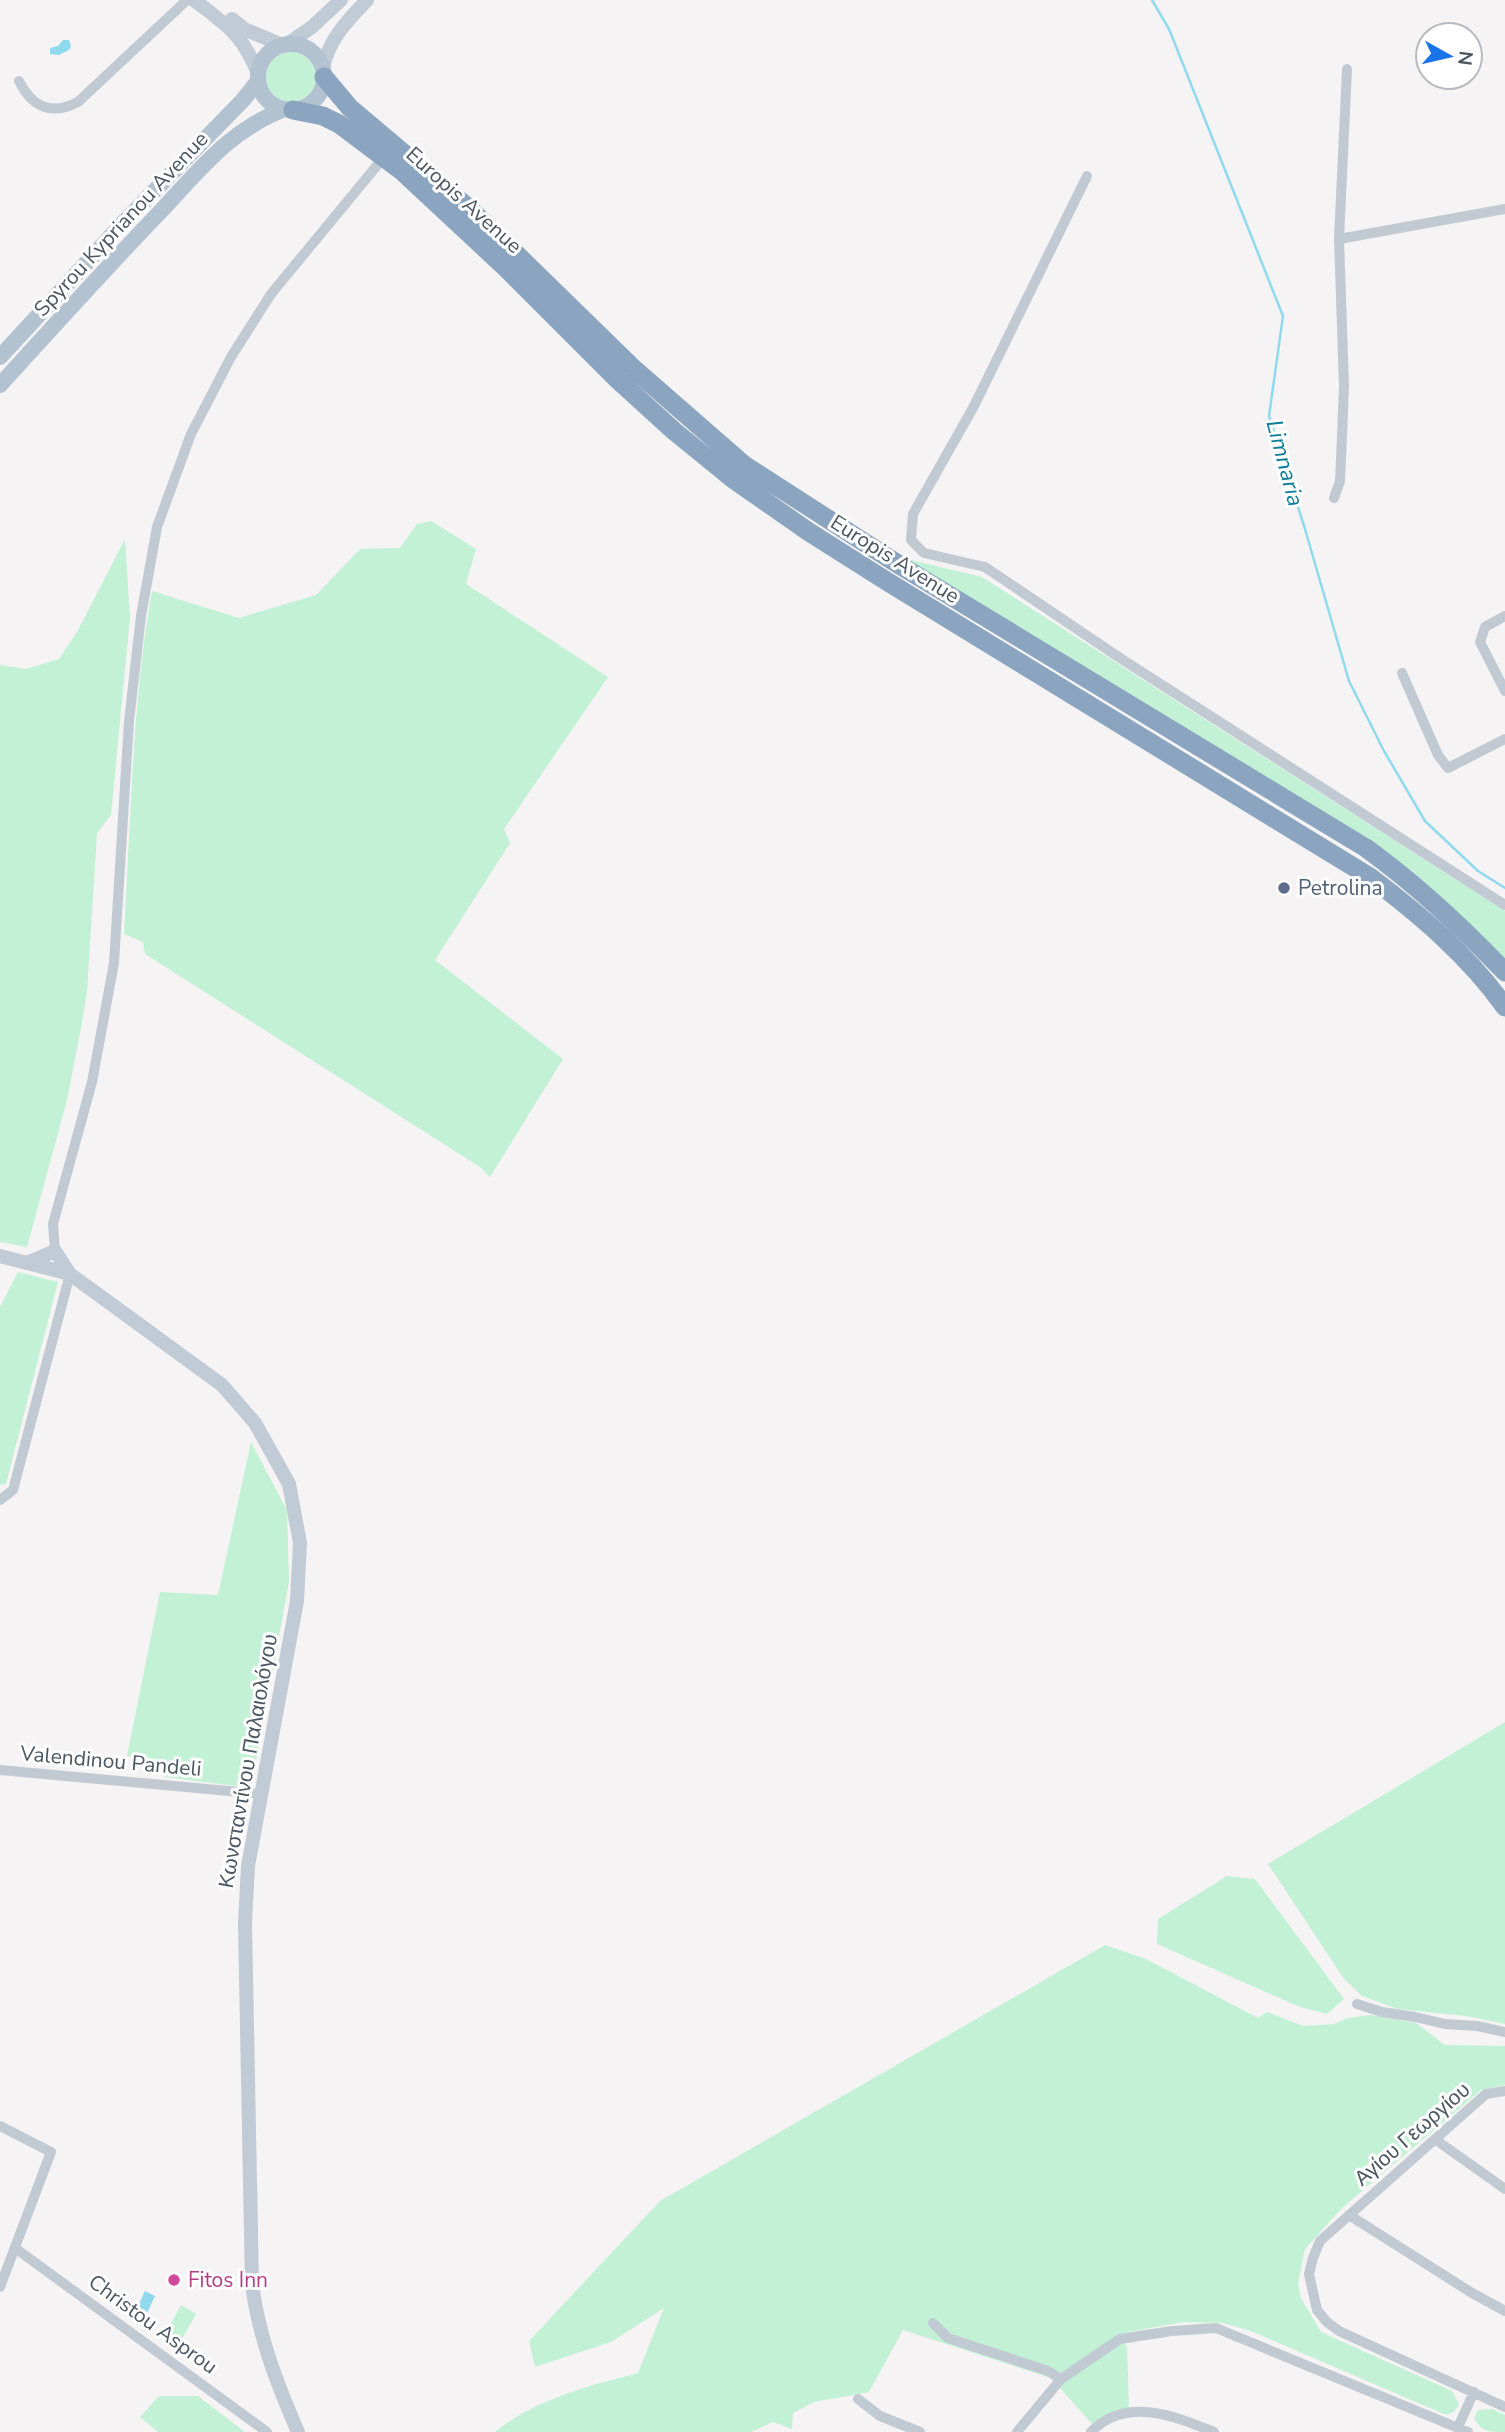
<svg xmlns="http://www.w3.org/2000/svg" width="1505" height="2432" font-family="'Nunito Sans',sans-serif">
<rect width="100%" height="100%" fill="#f5f3f3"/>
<!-- green -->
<path fill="#c3f1d5" d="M266 77a25 25 0 1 1 50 0a25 25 0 1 1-50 0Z
M431,521l45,28 -10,35 142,93 -104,152 6,14 -75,117 128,99 -73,118 -10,-10 -335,-213 -2,-12 -19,-8c7,-115 8,-231 28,-343l87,27 77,-23 44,-46 40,-1 17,-24z
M125,539l5,79 -19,197 -14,18 -10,159 -6,36 -14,72 -40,147 -27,-5v-577l26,4 33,-10 18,-27z
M907,559l75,18 523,334v56l-107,-99z
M18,1272l40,10 -52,202 -6,1v-178z
M251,1442l36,68 2,72 -38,206 -86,-11v-17l-38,-4 33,-164 58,3z
M1505,1722v302l-39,-8 -68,-7 -36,-13 -18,-17 -76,-115z
M1227,1876l28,3 89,120 -17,15 -27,-7 -143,-63 1,-25z
M1105,1945l41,14 112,59 9,-6 36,14 31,-2 14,-6 23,-3 45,8 29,22 60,1v39l-24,5 -139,118 -37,41 -7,34 3,15 20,34 131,59 7,13 -5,8 -8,3 -195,-84 -28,-8 -39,-1 -56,10 -8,8 7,6 2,63 -37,15 -41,-46 -148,-48 -34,62 -55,10 -21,11 -1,16 -19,-7 -22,10h-256c41,-33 93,-46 143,-59l26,-65 -53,34 -76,25 -6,-26 131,-140z
M181,2305l15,9 -18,32 -15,-8z
M159,2396h39l47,36h-87l-18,-15z
M1493,2409l12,6v17c-17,0 -23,0 -31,-14l4,-8z"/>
<!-- water -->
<path fill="#90daee" d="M63,40h6l2,6 -2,4 -10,5 -9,-1v-6l8,-2z
M145,2291l10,5 -8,17 -10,-5z"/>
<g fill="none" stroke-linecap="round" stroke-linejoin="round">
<!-- stream -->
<path stroke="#90daee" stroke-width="2.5" d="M1152,0l17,29 114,287 -14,100 36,113 44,152 35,70 41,70 53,50 27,17"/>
<!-- street -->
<path stroke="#c1cad2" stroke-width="10" d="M19,81c13,26 32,35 59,21l109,-102
M1087,176l-113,230 -61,108 -2,26 13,13 61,14 135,91 385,247
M1339,239l166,-30
M1334,498l6,-17 2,-45 2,-50 -5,-147 8,-170
M1505,616l-20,11 -5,15 25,49
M1402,673l36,82 10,13 57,-29
M55,1251l-2,-27 39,-142 22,-119 15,-242 12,-105 16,-89 34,-93 40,-77 40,-63 113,-137
M0,1500l13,-10 57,-216
M0,1770l261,24
M1357,2004l25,8 33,5 30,7 32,2 28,6
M1505,2091l-19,3 -166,147 -7,17 -4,16 8,36 10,12 12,9 166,76
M0,2126l51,26 -51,135
M1436,2140l69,49
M1349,2215l123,78 33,18
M15,2248l252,184
M933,2323l15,15 100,33 13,8
M858,2399l22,17 40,16
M1458,2427l16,-35
M1017,2432l44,-53 59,-40 52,-8 44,-3 252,104
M1091,2432c35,-36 84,-16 123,0"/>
<!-- secondary -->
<path stroke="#c1cbd6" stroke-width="14" d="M194,0c32,25 49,34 64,74
M232,19l12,10 38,16
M287,44l25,-17 29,-27
M323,68c6,-29 24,-47 44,-68
M0,1256l70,18
M27,1263l28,-12 15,23 152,111 33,38 34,61 11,59 -3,58 -49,265 -3,57 7,362c7,52 25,99 46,147"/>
<!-- primary -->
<path stroke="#b3c2d1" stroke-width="16" d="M258 77a33 33 0 1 1 66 0a33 33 0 1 1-66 0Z
M0,357l124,-135 119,-122 15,-19
M0,385c53,-58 105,-116 159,-172 40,-42 70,-83 126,-104"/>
<!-- highway -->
<path stroke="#8ba5c1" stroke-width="19" d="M324,77l26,31 122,103 162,158 110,96 157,101 465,282c51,37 96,79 139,124
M293,110l30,6 16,8 64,48 103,96 112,112 56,51 59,48 76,53 79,50 482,295c49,37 99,79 135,130"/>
</g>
<!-- markers -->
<circle fill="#5c6f8a" stroke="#fff" stroke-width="2.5" cx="1284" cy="888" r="7"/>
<circle fill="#d1479c" stroke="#fff" stroke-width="2.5" cx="174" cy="2280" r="7"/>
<g text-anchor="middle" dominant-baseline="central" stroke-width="6" stroke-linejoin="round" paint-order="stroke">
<!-- street labels -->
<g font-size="21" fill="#4a5661" stroke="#fff">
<text transform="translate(464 200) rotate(42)">Europis Avenue</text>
<text transform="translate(121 224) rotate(-47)">Spyrou Kyprianou Avenue</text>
<text transform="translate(895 559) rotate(32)">Europis Avenue</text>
<text transform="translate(111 1761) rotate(5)">Valendinou Pandeli</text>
<text transform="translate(248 1761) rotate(-80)">Κωνσταντίνου Παλαιολόγου</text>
<text transform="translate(1412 2134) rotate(-41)">Αγίου Γεωργίου</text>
<text transform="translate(153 2324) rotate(36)">Christou Asprou</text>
</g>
<!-- service labels -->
<g font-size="21" fill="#4e5e75" stroke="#fff" text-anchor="start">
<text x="1298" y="888">Petrolina</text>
</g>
<!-- hotel labels -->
<g font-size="21" fill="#b23c85" stroke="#fff" text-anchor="start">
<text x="188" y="2280">Fitos Inn</text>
</g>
<!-- water labels -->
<g font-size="23" font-style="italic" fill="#0c7c9b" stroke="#fff">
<text transform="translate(1285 463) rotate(75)">Limnaria</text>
</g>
</g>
<!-- north arrow -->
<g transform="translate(1449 56) rotate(98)"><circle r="33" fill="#ffffff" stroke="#b7bbc0" stroke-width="2"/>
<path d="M0-5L12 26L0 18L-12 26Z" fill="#1a73e8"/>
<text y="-10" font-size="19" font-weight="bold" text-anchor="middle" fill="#4a5661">N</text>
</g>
</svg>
